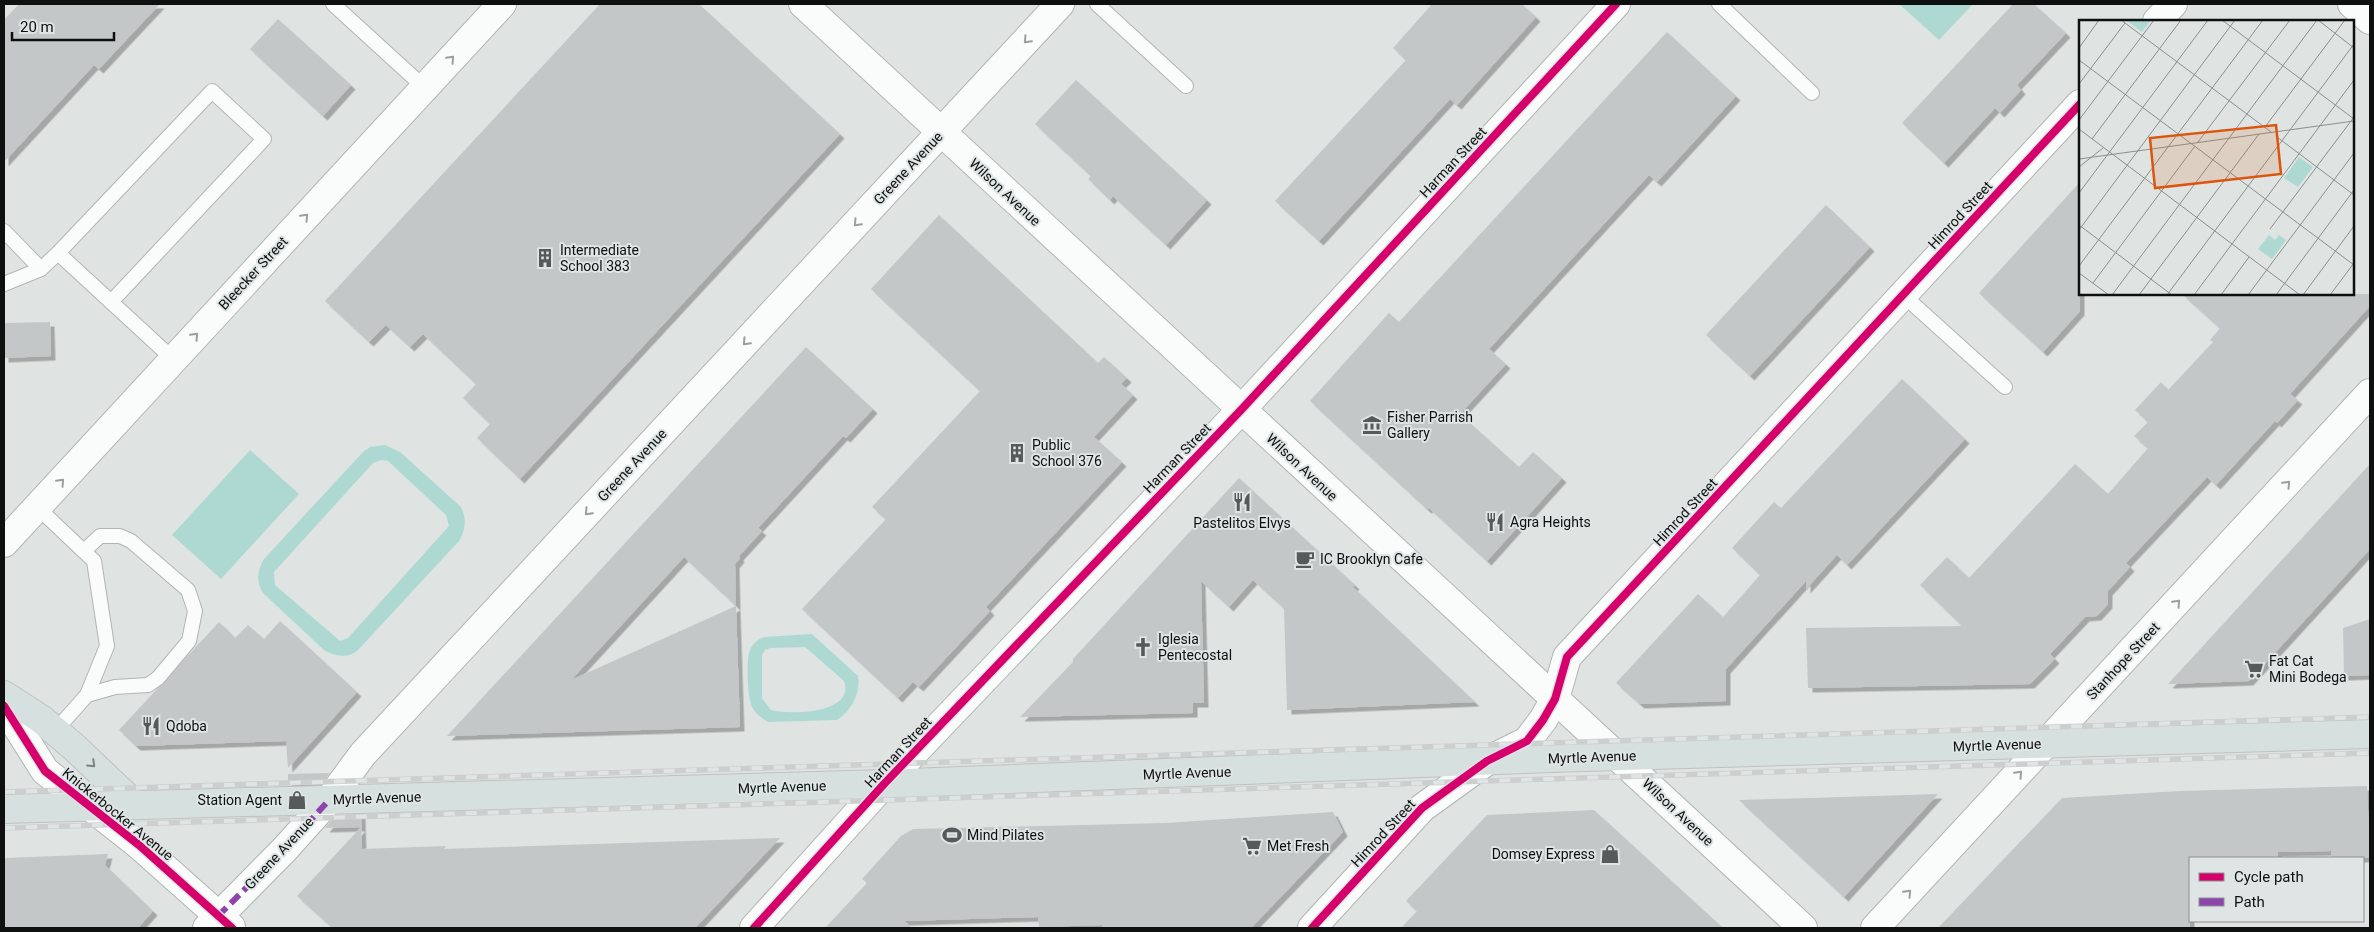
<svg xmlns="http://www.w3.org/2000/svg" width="2374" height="932" font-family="Roboto,sans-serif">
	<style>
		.green { fill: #aed9d3; fill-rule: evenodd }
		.building { fill: #c4c7c7; filter: url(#shadow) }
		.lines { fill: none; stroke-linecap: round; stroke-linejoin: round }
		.lane-casing { stroke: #b1b5b4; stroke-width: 16 }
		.street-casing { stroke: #b1b5b4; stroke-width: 30 }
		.primary-casing { stroke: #bfc1c0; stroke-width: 30 }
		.lane { stroke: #fafbfb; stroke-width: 14 }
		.street { stroke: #fafbfb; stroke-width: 28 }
		.primary { stroke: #d6e0df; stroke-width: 28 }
		.rail-casing { stroke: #cdcece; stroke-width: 5.5 }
		.rail { stroke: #dee5e4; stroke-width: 4; stroke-dasharray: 11; stroke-linecap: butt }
		.quiet { stroke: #8e44ad; stroke-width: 6; stroke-dasharray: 12 6; stroke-linecap: butt }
		.cycleway-casing { stroke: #dee5e4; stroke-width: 11 }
		.cycleway { stroke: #d6006c; stroke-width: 8 }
		.oneway { stroke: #9c9d9d }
		.oneway2 { stroke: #7c8282 }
		.labels { text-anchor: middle; stroke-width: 4; stroke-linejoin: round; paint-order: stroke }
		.street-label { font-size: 14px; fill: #0e1010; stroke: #dee5e4 }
		.poi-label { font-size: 14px; fill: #0e1010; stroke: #dee5e4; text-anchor: start }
		.inset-road { fill: none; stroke: #8b8f8f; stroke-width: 1 }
		.view { fill: #dd550c; fill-opacity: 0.15; stroke: #dd550c; stroke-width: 2.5 }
		.inset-edge { fill: none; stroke: #0e1010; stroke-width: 2.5 }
	</style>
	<defs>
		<filter id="shadow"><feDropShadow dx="4.5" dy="4.5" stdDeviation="0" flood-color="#0004"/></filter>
	</defs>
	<rect width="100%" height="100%" fill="#dfe4e3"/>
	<g class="green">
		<polygon points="1899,4 1973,4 1939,40"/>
		<path d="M 385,445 L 400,452 L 460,506 C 467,517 466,530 459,541 L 358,650 C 348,659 336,656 325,651 L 263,593 C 256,582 257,570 264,559 L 363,452 L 370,447 ZM 382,460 L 388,461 L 446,515 L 449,526 L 348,638 L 340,641 L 275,585 L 274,572 L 373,463 Z"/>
		<polygon points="250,450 299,494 221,579 172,535"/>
		<path d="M 812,634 L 858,676 C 861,693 851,711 837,720 L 768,722 C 763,719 757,715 753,709 C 747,700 746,660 750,650 C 753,643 758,639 765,637 ZM 805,647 L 844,681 C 856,714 789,715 771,710 L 762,698 L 762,655 L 765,650 L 770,648 Z"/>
	</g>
	<g class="building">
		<polygon points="19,4 160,4 99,69 94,65 4,162 4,20"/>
		<polygon points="600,4 699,4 840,134 520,479 477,438 490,424 463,398 476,384 423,334 410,347 386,325 369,342 325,301"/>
		<polygon points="1432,4 1522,4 1536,17 1457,105 1450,99 1319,241 1275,201 1406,60 1393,48"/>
		<polygon points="2013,4 2034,4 2066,33 2017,85 2021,90 2000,113 1995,108 1944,163 1902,123"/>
		<polygon points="278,19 351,85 323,116 250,49"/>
		<polygon points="1667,32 1736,96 1657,182 1649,175 1489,349 1506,364 1460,414 1519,467 1533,452 1562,478 1487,561 1429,508 1427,509 1310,401 1389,313 1399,322"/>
		<polygon points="1076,80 1207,200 1166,245 1113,196 1110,200 1088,179 1091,176 1035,124"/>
		<polygon points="2080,182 2080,311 2043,352 1979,293"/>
		<polygon points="1826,205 1870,247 1750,376 1706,335"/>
		<polygon points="939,215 1098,363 1104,357 1127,378 1121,384 1133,395 1094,437 1122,462 986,607 990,611 919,687 913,682 898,698 802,609 886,519 872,507 980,391 871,289"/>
		<polygon points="2182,294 2370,294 2370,306 2290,394 2298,400 2277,423 2275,421 2216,485 2207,477 2126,563 2130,567 2108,591 2108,604 2097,616 2085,617 2050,654 2055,659 2030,684 1808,688 1806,628 1962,626 1920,585 1947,557 1969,578 2075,464 2108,494 2148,448 2134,436 2148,422 2135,410 2161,382 2168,390 2213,342 2210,340 2220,328"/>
		<polygon points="50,322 51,356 4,358 4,323"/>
		<polygon points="806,347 873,409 846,438 843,436 758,528 762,531 739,556 740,558 735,564 736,606 684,557 571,680 736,606 740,727 447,736"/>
		<polygon points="1902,379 1965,439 1847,565 1837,555 1806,589 1806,581 1726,669 1726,701 1640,704 1616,683 1698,594 1723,617 1760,575 1732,548 1774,502 1781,508"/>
		<polygon points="2370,464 2370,549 2249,681 2168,684"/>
		<polygon points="1239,478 1355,585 1353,587 1475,702 1287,710 1284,608 1253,580 1229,607 1201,581 1204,703 1193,703 1193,713 1020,717 1073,662 1073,659"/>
		<polygon points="2370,619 2370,675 2344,676 2343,628"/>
		<polygon points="280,621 357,692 288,768 286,741 136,746 119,730 219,622 235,638 248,625 264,639"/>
		<polygon points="330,773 321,784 288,785 288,774"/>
		<polygon points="2367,786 2370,858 2331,858 2331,851 2278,852 2278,858 2190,858 2190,928 1938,928 2062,798 2180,791"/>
		<polygon points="1938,794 1844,897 1739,800 1810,798"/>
		<polygon points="1594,810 1723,928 1401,928 1417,911 1406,901 1487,815"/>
		<polygon points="1333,812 1343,832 1251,928 1102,928 1102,925 1039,927 1038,917 904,921 912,928 825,928 867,883 862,879 901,836 913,829 1165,823"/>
		<polygon points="361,814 362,849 446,846 444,849 780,838 695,928 333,928 297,896 361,827 325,828 336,815"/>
		<polygon points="108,854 105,865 153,911 138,928 4,928 4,858"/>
	</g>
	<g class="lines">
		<g class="lane-casing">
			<g id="lane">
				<polyline points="333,4 425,88"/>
				<polyline points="1097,4 1186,86"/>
				<polyline points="1719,4 1812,93"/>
				<polyline points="4,231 41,269"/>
				<polyline points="58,253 212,91 264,139 111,302"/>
				<polyline points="4,284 41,269 58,253 173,359"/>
				<polyline points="1903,295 2005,387"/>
				<polyline points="37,507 94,561 107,646 87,695 55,731"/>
				<polyline points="84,551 100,536 120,536 131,541 188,590 195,611 189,641 158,678 148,685 115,687 87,695"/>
			</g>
		</g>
		<g class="street-casing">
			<g id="street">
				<polyline points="803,4 1803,928"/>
				<polyline points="2352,4 2370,20"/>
				<polyline points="2157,21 2173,4"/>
				<polyline points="4,543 502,4"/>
				<polyline points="4,706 45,771 139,845 231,927"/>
				<polyline points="207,928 284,850 329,800 363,754 1060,4"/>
				<polyline points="754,928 884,784 1241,410 1616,4"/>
				<polyline points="1312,928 1422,808 1487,761 1527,741 1543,720 1555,699 1567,657 2080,104"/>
				<polyline points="1875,928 2370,393"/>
			</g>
		</g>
		<g class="primary-casing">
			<g id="primary">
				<polyline points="4,695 41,719 75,748 134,804"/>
				<polyline points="4,809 884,784 1551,758 2370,734"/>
			</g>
		</g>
		<use href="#lane" class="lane"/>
		<use href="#street" class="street"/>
		<use href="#primary" class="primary"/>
		<g class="rail-casing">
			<g id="rail">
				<polyline points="4,792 2370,717"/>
				<polyline points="4,828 2370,753"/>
			</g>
		</g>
		<use href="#rail" class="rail"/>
		<polyline class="quiet" points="218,916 284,850 329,800"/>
		<g class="cycleway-casing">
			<g id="cycleway">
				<polyline points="4,706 45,771 139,845 232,928"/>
				<polyline points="754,928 884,784 1241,410 1616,4"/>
				<polyline points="1312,928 1422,808 1487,761 1527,741 1543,720 1555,699 1567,657 2080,104"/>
			</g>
		</g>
		<use href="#cycleway" class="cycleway"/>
	</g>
	<defs><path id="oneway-chevron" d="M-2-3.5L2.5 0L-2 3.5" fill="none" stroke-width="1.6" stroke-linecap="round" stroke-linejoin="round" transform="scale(1.25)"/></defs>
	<g class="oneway">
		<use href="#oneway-chevron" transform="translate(1027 40) rotate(133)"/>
		<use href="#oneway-chevron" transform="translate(451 59) rotate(-47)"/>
		<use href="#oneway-chevron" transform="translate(305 217) rotate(-47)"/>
		<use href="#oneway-chevron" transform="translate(857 223) rotate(133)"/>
		<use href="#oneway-chevron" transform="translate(195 336) rotate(-47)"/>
		<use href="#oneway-chevron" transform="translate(746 342) rotate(133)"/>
		<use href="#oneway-chevron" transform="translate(61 482) rotate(-47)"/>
		<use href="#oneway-chevron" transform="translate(2287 484) rotate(-47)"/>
		<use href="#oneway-chevron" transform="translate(588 512) rotate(133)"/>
		<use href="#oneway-chevron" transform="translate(2177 603) rotate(-47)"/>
		<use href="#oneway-chevron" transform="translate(2019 774) rotate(-47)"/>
		<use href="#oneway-chevron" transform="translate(1908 893) rotate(-47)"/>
	</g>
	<use class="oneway2" href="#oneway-chevron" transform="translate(92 764) rotate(44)"/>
	<defs>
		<g id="building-bare" transform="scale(1.5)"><path d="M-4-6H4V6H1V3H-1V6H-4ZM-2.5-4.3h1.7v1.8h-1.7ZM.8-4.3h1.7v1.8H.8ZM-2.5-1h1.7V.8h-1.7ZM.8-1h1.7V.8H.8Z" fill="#575a5a" stroke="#dee5e4" stroke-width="2.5" paint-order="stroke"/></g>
		<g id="museum-bare" transform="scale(1.5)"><path d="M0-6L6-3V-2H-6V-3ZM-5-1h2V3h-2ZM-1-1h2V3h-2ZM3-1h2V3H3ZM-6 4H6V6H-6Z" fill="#575a5a" stroke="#dee5e4" stroke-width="2.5" paint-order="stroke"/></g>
		<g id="restaurant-bare" transform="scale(1.5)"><path d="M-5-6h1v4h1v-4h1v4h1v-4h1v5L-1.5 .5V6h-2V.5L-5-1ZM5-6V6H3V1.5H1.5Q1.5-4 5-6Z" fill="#575a5a" stroke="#dee5e4" stroke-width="2.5" paint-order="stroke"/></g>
		<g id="cafe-bare" transform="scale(1.5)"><path d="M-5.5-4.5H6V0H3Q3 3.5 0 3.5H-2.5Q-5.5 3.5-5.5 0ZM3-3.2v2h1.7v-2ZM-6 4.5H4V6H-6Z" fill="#575a5a" stroke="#dee5e4" stroke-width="2.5" paint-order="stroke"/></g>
		<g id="church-bare" transform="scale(1.5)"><path d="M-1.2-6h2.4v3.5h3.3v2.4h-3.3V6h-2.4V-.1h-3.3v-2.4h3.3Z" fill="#575a5a" stroke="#dee5e4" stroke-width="2.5" paint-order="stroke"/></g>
		<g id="supermarket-bare" transform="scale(1.5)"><path d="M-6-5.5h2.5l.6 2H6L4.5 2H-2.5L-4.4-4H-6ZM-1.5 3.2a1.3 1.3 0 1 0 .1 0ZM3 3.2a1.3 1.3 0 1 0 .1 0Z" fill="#575a5a" stroke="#dee5e4" stroke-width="2.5" paint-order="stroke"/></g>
		<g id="shop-bare" transform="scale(1.5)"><path d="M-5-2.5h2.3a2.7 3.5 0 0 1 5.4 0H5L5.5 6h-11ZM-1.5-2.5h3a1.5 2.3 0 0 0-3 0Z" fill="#575a5a" stroke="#dee5e4" stroke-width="2.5" paint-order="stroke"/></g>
		<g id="stadium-bare" transform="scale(1.5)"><path d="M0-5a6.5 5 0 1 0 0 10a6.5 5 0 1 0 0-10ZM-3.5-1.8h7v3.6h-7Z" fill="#575a5a" stroke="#dee5e4" stroke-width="2.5" paint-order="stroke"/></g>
	</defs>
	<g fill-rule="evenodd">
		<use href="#building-bare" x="545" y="258"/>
		<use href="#museum-bare" x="1372" y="425"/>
		<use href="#building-bare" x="1017" y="453"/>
		<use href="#restaurant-bare" x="1242" y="502"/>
		<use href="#restaurant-bare" x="1495" y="522"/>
		<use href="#cafe-bare" x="1305" y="559"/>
		<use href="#church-bare" x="1143" y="647"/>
		<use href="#supermarket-bare" x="2254" y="669"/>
		<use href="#restaurant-bare" x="151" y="726"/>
		<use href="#shop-bare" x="297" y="800"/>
		<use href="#stadium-bare" x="952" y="835"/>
		<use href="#supermarket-bare" x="1252" y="846"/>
		<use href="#shop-bare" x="1610" y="854"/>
	</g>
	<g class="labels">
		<g class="street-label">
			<text transform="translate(1453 162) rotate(-47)" y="5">Harman Street</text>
			<text transform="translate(908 168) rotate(-47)" y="5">Greene Avenue</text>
			<text transform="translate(1005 192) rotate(43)" y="5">Wilson Avenue</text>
			<text transform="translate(1960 215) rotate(-47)" y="5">Himrod Street</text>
			<text transform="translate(253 273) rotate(-47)" y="5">Bleecker Street</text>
			<text transform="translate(1177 458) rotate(-46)" y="5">Harman Street</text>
			<text transform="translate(632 465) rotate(-47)" y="5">Greene Avenue</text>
			<text transform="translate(1302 467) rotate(43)" y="5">Wilson Avenue</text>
			<text transform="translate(1685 512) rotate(-47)" y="5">Himrod Street</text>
			<text transform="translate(2123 661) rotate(-47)" y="5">Stanhope Street</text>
			<text transform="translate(1997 745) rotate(-2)" y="5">Myrtle Avenue</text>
			<text transform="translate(898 752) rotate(-47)" y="5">Harman Street</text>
			<text transform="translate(1592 757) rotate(-2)" y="5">Myrtle Avenue</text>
			<text transform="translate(1187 773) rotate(-2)" y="5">Myrtle Avenue</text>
			<text transform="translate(782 787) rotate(-2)" y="5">Myrtle Avenue</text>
			<text transform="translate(377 798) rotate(-2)" y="5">Myrtle Avenue</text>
			<text transform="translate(1678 812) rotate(43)" y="5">Wilson Avenue</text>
			<text transform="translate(118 814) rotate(39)" y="5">Knickerbocker Avenue</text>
			<text transform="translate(1383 833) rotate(-47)" y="5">Himrod Street</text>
			<text transform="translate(279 853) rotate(-47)" y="5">Greene Avenue</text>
		</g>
		<g class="poi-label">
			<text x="560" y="255">Intermediate<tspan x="560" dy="16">School 383</tspan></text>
			<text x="1387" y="422">Fisher Parrish<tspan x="1387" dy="16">Gallery</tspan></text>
			<text x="1032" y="450">Public<tspan x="1032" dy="16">School 376</tspan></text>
			<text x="1510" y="527">Agra Heights</text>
			<text x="1242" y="528" text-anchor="middle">Pastelitos Elvys</text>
			<text x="1320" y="564">IC Brooklyn Cafe</text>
			<text x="1158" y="644">Iglesia<tspan x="1158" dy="16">Pentecostal</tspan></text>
			<text x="2269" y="666">Fat Cat<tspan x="2269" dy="16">Mini Bodega</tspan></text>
			<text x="166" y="731">Qdoba</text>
			<text x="282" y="805" text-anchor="end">Station Agent</text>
			<text x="967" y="840">Mind Pilates</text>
			<text x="1267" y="851">Met Fresh</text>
			<text x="1595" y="859" text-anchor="end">Domsey Express</text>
		</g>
	</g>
	<g transform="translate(2079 20)">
		<rect width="275" height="275" fill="#dfe4e3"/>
		<path d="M 47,0 L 72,0 L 63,12 ZM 220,137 L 234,147 L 219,167 L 205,158 ZM 190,215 L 196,220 L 200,215 L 207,220 L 193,239 L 179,229 Z" fill="#aed9d3"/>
		<path class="inset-road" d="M 42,0 L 192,112M 143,0 L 275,99M 239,0 L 275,28M 0,28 L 20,0M 0,40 L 275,245M 0,64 L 46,3M 0,100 L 75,0M 186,107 L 266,0M 0,109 L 221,275M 198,117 L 275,175M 13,119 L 102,0M 119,122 L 211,0M 0,139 L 275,101M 0,147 L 24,128M 0,173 L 129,0M 0,205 L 93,275M 191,209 L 275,97M 0,210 L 156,0M 0,246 L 184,0M 0,253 L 30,275M 14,263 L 116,126M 33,275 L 238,0M 60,275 L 180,114M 88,275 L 275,24M 115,275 L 275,60M 142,275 L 170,237M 169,275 L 275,133M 197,275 L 275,170M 224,275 L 275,206M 251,275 L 275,243"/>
		<path class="view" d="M 197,105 L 202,154 L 76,168 L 71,118 Z"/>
		<rect width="275" height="275" class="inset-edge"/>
	</g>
	<rect width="2374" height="932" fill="none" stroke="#0e1010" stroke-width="10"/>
	<rect x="2189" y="857" width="175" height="65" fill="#dee5e4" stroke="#8b908f"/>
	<rect x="2199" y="873" width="25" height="8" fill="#d6006c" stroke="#8b908f"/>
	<text x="2234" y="882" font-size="15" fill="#0e1010">Cycle path</text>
	<rect x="2199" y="898" width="25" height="8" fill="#8e44ad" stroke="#8b908f"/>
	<text x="2234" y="907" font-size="15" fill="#0e1010">Path</text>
	<path d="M12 32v8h102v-8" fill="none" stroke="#0e1010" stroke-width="2.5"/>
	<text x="20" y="32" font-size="15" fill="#0e1010" stroke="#dee5e4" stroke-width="4" paint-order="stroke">20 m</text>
</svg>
